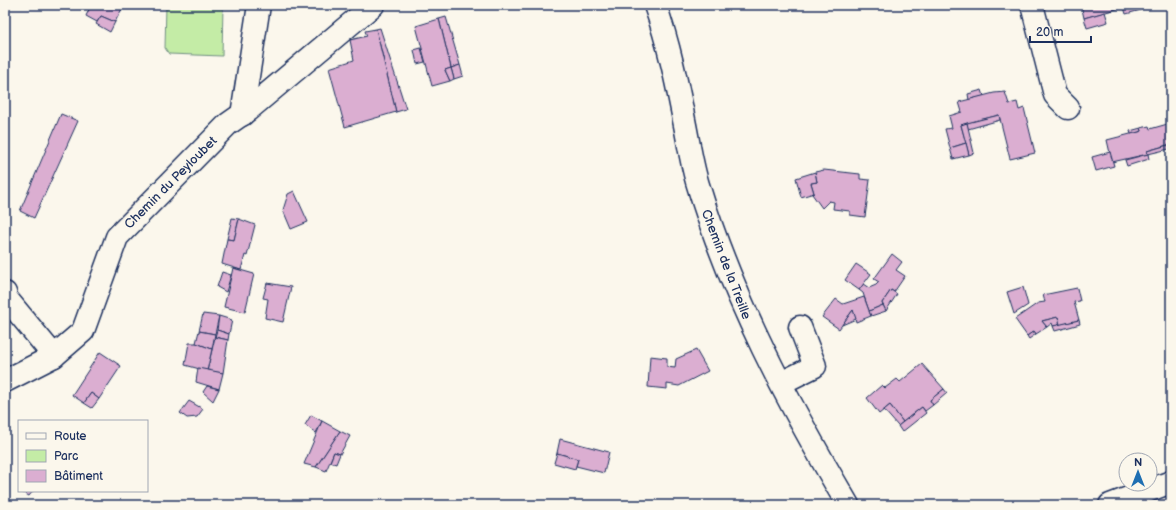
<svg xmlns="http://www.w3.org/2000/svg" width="1176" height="510" font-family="'Balsamiq Sans',sans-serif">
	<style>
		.green { fill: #c4eca6; stroke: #708e82 }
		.building { fill: #dbaed1; stroke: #1b2f5e }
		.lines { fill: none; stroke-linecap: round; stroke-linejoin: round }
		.minor-casing { stroke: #1b2f5e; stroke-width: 25 }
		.minor { stroke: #fbf7ec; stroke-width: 22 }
		.labels { text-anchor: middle; stroke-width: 3.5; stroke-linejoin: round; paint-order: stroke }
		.street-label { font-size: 13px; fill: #1b2f5e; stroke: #fbf7ec }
	</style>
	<rect width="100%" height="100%" fill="#fbf7ec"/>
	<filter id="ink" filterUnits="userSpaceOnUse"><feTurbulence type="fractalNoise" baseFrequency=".025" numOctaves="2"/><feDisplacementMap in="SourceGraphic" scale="8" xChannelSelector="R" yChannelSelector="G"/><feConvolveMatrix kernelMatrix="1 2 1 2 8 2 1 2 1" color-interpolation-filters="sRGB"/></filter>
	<g filter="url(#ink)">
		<polygon class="green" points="166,5 223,5 222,56 169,54 165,48"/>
		<g class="building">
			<polygon points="91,5 124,5 115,22 101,16 97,22 86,16"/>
			<polygon points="1081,5 1139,5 1141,10 1126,14 1124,7 1084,18"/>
			<polygon points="1105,12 1108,22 1087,28 1084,18"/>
			<polygon points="101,16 115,22 110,32 96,24"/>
			<polygon points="446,17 460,65 451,68 439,19"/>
			<polygon points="439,19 451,68 445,70 450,81 432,86 416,26"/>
			<polygon points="380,28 406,109 396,112 376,29"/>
			<polygon points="376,29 396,112 345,127 329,68 354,60 350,40 367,36 365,31"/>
			<polygon points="421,48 425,62 417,64 414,50"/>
			<polygon points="460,65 463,76 454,79 451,68"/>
			<polygon points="451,68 454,79 450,81 445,70"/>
			<polygon points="982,90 984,96 969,100 968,94"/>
			<polygon points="1005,92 1009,104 1017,102 1019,110 1024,108 1035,153 1010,159 999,115 961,125 966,143 950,148 945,129 952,128 949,116 962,112 959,102 994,93"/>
			<polygon points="61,114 78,121 34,218 20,211"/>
			<polygon points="999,115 1000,120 968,129 967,123"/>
			<polygon points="967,123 974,153 969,155 961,125"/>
			<polygon points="1171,123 1171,144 1147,151 1148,154 1112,162 1107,140 1142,131 1141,128 1149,126 1150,129"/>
			<polygon points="1141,128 1142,131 1131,134 1130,131"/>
			<polygon points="966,143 969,155 953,159 950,148"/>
			<polygon points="1168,145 1169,149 1148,154 1147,151"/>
			<polygon points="1110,152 1114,166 1096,171 1092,157"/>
			<polygon points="1148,154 1149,159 1127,166 1125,160"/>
			<polygon points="824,170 860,174 860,179 870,180 865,217 850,215 850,211 833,209 834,202 829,201 822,208 812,194 814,193 811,183 817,182 815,172"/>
			<polygon points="815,172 817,182 811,183 814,193 801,197 796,178"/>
			<polygon points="294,191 308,222 291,229 283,210 288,194"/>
			<polygon points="232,218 239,219 234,240 227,239"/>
			<polygon points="239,219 255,225 247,256 245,255 241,270 222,264 227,239 234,240"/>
			<polygon points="892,254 902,262 896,270 905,276 894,292 891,290 882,303 883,305 869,311 863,293 859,290 863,284 869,288 876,285 879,282 874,279"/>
			<polygon points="856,264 871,274 859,290 845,280"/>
			<polygon points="233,268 254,274 245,312 224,307"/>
			<polygon points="222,272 231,275 226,292 217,287"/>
			<polygon points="267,283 291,287 283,322 265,318 268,299 263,298"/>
			<polygon points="1023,287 1028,305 1014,314 1007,292"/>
			<polygon points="1077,288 1080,301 1074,302 1079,320 1060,325 1058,317 1042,321 1047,327 1036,334 1034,331 1027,336 1015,319 1038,303 1045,302 1043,295"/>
			<polygon points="891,290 897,294 886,311 882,303"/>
			<polygon points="864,297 871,316 856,322 853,310 839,329 822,317 836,299 843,304"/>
			<polygon points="883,305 886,311 871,316 869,311"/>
			<polygon points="853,310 856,319 842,325"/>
			<polygon points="203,314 219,316 215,334 199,331"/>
			<polygon points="219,316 232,320 229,334 217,330"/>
			<polygon points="1058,317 1060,325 1053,326 1052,323 1047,327 1042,321"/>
			<polygon points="1079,320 1080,324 1055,331 1053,326"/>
			<polygon points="217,330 229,334 228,340 215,337"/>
			<polygon points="199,331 215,334 212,349 196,343"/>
			<polygon points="1034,331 1036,334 1029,339 1027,336"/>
			<polygon points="215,337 228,340 223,373 207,371"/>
			<polygon points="189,343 196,343 212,349 207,371 185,365"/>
			<polygon points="696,350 708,371 679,386 667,384 667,389 648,387 650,356 667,358 667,367 675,368 676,359"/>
			<polygon points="100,352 121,366 99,399 91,393 84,403 72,395"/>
			<polygon points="922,364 944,389 930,400 933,405 925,411 922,407 903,422 890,405 879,414 867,398 882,385 885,388 897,379 900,382"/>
			<polygon points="198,368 223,373 219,389 196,382"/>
			<polygon points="207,386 219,389 213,401 203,392"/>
			<polygon points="944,389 947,393 933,405 930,400"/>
			<polygon points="91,393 99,399 92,408 84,403"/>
			<polygon points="189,401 203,409 197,417 187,418 180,413"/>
			<polygon points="890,405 903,422 898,426 884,410"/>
			<polygon points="922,407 926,413 902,432 898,426"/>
			<polygon points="311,415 322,421 316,433 305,425"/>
			<polygon points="322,421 340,431 316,467 304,464"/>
			<polygon points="340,431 350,436 340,454 334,452 326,471 316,467"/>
			<polygon points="560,439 609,452 604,473 576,466 578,459 557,453"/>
			<polygon points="334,452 340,454 336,464 330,462"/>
			<polygon points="557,453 578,459 575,469 554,463"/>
			<polygon points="20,491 33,491 29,496"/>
		</g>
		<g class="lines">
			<g class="minor-casing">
				<g id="minor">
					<path d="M 655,5 C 669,44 677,84 685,125 C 689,145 692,166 698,185 C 732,298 788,403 848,505"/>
					<polyline points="1032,5 1055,95 1068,108"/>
					<polyline points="242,115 259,5"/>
					<polyline points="5,293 7,299 54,356"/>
					<polyline points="5,381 54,356 83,331 117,237 228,124 248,110 373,5"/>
					<polyline points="781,383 815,366 800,327"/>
					<polyline points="1110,505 1171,482"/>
				</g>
			</g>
			<use href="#minor" class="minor"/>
		</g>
	</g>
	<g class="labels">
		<g class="street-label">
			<text transform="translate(170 182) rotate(-45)" y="5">Chemin du Peyloubet</text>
			<text transform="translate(727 264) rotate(69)" y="5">Chemin de la Treille</text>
		</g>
	</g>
	<rect width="1176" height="510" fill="none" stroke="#fbf7ec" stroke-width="20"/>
	<rect x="10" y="10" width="1156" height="490" fill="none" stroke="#1b2f5e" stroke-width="1.5" filter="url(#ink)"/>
	<rect x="18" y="420" width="130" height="72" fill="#fbf7ec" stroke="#a1a7b3"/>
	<rect x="26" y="433" width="20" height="6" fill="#fbf7ec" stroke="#a1a7b3"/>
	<text x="54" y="440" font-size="12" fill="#1b2f5e">Route</text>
	<rect x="26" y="450" width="20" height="12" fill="#c4eca6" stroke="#a1a7b3"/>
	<text x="54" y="460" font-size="12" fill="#1b2f5e">Parc</text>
	<rect x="26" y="470" width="20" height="12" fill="#dbaed1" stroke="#a1a7b3"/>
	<text x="54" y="480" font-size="12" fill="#1b2f5e">Bâtiment</text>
	<g transform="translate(1138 472)"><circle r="19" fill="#fbf7ec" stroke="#a1a7b3"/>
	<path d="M0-3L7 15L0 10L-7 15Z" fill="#1f6fb2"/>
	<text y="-6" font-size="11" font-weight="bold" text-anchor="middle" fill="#1b2f5e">N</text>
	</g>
	<path d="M1030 36v6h61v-6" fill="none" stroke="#1b2f5e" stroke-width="2"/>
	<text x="1036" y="36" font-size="12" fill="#1b2f5e" stroke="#fbf7ec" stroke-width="3" paint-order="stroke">20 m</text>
</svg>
